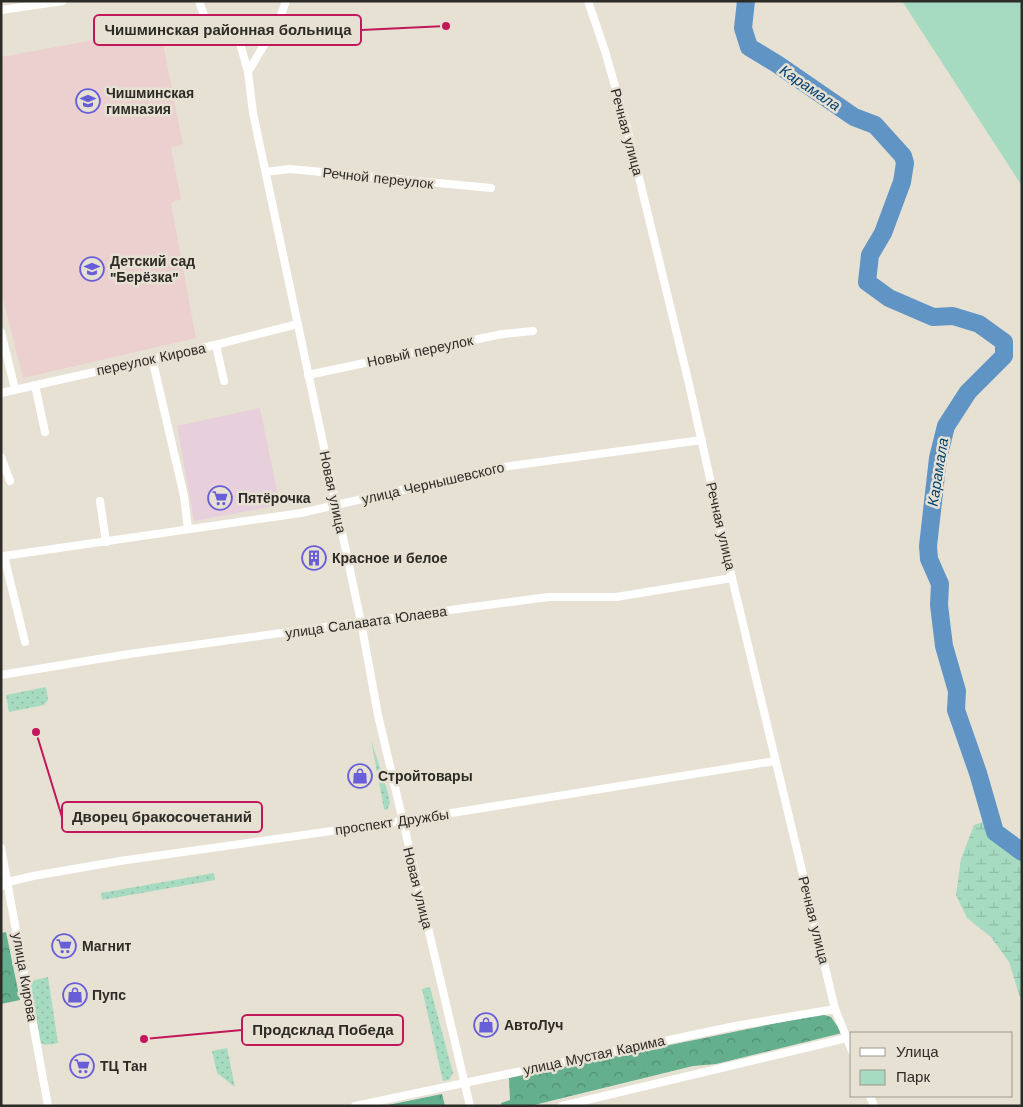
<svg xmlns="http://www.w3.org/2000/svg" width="1023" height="1107" font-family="'Work Sans',sans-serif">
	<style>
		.commercial { fill: #e7d0db }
		.education { fill: #ebd0cf }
		.grass { fill: url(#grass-dots) }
		.forest { fill: url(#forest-crowns) }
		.wetland { fill: url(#wetland-marsh) }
		.park { fill: #a6dbc1 }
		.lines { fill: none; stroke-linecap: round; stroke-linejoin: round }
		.river { stroke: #5f94c4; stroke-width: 18 }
		.minor { stroke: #fff; stroke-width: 8 }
		.labels { text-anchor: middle; stroke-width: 5; stroke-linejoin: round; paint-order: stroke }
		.poi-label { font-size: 14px; font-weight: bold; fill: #2d2b26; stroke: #e7e1d4; text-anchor: start }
		.street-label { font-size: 14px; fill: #2d2b26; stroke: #e7e1d4 }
		.water-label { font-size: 15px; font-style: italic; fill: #004370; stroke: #e7e1d4 }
		.leader { fill: none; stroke: #c2185b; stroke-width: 2 }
		.callout-dot { fill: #c2185b; stroke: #e7e1d4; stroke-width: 2 }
		.callout { fill: #e7e1d4; stroke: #c2185b; stroke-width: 2 }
		.callout-label { font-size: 15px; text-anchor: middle; font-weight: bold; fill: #2d2b26 }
	</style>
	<defs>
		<pattern id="grass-dots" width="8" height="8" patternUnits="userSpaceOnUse" patternTransform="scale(1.25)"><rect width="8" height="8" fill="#a6dbc1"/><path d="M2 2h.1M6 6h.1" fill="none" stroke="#8fbca6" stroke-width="1.8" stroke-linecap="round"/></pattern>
		<pattern id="forest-crowns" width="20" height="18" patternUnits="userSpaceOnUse" patternTransform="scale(1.25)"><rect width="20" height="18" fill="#64af8e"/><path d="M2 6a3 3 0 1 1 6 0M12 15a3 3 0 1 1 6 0" fill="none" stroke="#538f74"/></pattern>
		<pattern id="wetland-marsh" width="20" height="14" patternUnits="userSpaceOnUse" patternTransform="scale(1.25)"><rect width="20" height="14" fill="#a6dbc1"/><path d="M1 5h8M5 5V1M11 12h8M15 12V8" fill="none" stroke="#8fbca6"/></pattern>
	</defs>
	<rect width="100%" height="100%" fill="#e7e1d4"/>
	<polygon class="commercial" points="260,408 280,505 194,521 177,426"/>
	<polygon class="education" points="160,28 183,145 171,147 181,199 171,203 196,338 23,378 1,291 1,57"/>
	<g class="grass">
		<polygon points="46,687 48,700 44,705 9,712 6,695"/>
		<polygon points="371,740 388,793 390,803 387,810 384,809"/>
		<polygon points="214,873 215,880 102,900 101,893"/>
		<polygon points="48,977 58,1043 45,1045 41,1043 30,984 35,980"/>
		<polygon points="430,987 453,1073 449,1080 443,1081 422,989"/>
		<polygon points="227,1048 235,1087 217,1073 212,1051"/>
	</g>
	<g class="forest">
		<polygon points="6,932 20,1000 1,1004 1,933"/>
		<polygon points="821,1014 831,1017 842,1033 716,1064 693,1066 530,1106 502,1106 501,1103 510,1100 509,1078"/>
		<polygon points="442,1094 445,1106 383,1106"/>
	</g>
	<polygon class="wetland" points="991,819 1022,843 1022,1004 1009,962 991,937 967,918 956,895 961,859 974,825"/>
	<polygon class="park" points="902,1 1022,1 1022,186"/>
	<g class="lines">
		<polyline class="river" points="746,1 743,28 749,47 777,64 854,117 875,125 903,156 905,163 902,182 883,233 870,255 867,282 889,298 933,317 953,316 979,324 1004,342 1004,356 968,392 946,426 938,458 928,546 929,559 940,584 939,605 944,646 957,691 956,710 978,773 995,832 1022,852"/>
		<g class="minor">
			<polyline points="199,1 205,18 210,27 222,29 240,43 248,72"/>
			<polyline points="286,1 280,18 248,72 253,113 361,622 378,715 470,1106"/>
			<polyline points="588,1 605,51 627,128 689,384 732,578 835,1009 852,1051"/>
			<polyline points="1,10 63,1"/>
			<polyline points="266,172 290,169 491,188"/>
			<polyline points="1,332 15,389"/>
			<polyline points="216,345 224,381"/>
			<polyline points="152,358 184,496 188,529"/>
			<polyline points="308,375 502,334 533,331"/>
			<polyline points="35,385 45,432"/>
			<polyline points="1,393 219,344 298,324"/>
			<polyline points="1,457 10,481"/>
			<polyline points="100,501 106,542"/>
			<polyline points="25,642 4,556 301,513 503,467 702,440"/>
			<polyline points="1,675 129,654 361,622 548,597 616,597 732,578"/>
			<polyline points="1,848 48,1106"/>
			<polyline points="1,886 8,882 33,876 120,861 402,821 775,761"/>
			<polyline points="870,1096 874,1106"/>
			<polyline points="355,1106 735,1026 835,1009"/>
			<polyline points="562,1106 847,1038"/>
		</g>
	</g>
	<defs>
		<g id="school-ring" transform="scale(1.25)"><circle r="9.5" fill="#e7e1d4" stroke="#685ed8" stroke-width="1.5"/><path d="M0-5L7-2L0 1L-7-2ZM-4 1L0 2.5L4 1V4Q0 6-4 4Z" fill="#685ed8"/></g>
		<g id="supermarket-ring" transform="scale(1.25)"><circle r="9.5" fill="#e7e1d4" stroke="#685ed8" stroke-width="1.5"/><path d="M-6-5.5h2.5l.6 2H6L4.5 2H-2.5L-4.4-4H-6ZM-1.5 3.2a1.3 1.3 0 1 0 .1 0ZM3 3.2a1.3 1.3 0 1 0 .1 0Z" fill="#685ed8"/></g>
		<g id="building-ring" transform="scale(1.25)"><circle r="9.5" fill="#e7e1d4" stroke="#685ed8" stroke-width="1.5"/><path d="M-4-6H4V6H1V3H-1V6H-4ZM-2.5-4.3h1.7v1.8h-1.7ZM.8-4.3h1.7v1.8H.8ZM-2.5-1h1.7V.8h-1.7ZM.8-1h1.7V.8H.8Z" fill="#685ed8"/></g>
		<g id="shop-ring" transform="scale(1.25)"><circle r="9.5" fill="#e7e1d4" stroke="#685ed8" stroke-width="1.5"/><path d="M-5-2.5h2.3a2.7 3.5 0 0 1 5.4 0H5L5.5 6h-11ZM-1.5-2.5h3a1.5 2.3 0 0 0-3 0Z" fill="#685ed8"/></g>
	</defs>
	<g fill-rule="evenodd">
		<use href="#school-ring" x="88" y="101"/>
		<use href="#school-ring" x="92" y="269"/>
		<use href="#supermarket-ring" x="220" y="498"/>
		<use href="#building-ring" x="314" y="558"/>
		<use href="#shop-ring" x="360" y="776"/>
		<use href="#supermarket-ring" x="64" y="946"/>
		<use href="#shop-ring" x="75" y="995"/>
		<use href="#shop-ring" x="486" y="1025"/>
		<use href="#supermarket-ring" x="82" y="1066"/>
	</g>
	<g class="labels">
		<g class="poi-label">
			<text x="106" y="98">Чишминская<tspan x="106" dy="16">гимназия</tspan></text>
			<text x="110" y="266">Детский сад<tspan x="110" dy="16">"Берёзка"</tspan></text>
			<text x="238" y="503">Пятёрочка</text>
			<text x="332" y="563">Красное и белое</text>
			<text x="378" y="781">Стройтовары</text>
			<text x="82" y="951">Магнит</text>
			<text x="92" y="1000">Пупс</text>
			<text x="504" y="1030">АвтоЛуч</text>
			<text x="100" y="1071">ТЦ Тан</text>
		</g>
		<g class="street-label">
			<text transform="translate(627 132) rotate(75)" y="5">Речная улица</text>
			<text transform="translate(378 178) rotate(6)" y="5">Речной переулок</text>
			<text transform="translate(420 351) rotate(-12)" y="5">Новый переулок</text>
			<text transform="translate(151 359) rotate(-12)" y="5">переулок Кирова</text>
			<text transform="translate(433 483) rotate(-13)" y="5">улица Чернышевского</text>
			<text transform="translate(333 492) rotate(78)" y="5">Новая улица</text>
			<text transform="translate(721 526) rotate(77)" y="5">Речная улица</text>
			<text transform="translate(366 622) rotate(-8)" y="5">улица Салавата Юлаева</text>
			<text transform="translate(392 822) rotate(-8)" y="5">проспект Дружбы</text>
			<text transform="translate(418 888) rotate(76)" y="5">Новая улица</text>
			<text transform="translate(814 920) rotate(76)" y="5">Речная улица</text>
			<text transform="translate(25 977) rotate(80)" y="5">улица Кирова</text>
			<text transform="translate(594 1055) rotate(-12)" y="5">улица Мустая Карима</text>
		</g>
		<g class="water-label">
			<text transform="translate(810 88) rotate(34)" y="5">Карамала</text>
			<text transform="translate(938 472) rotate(-81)" y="5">Карамала</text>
		</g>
	</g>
	<path class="leader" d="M446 26L361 30M36 732L62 817M144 1039L242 1030"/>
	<g class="callout-dot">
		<circle cx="446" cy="26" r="5"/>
		<circle cx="36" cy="732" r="5"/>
		<circle cx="144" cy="1039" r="5"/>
	</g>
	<g class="callout">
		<rect x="94" y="15" width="267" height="30" rx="5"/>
		<rect x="62" y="802" width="200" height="30" rx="5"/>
		<rect x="242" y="1015" width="161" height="30" rx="5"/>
	</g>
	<g class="callout-label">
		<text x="228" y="35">Чишминская районная больница</text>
		<text x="162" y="822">Дворец бракосочетаний</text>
		<text x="323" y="1035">Продсклад Победа</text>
	</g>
	<rect width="1023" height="1107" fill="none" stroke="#2d2b26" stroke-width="5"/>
	<rect x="850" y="1032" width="162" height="65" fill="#e7e1d4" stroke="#9d988e"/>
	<rect x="860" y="1048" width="25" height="8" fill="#ffffff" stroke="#9d988e"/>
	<text x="896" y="1057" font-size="15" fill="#2d2b26">Улица</text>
	<rect x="860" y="1070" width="25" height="15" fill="#a6dbc1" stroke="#9d988e"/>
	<text x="896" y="1082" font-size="15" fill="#2d2b26">Парк</text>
</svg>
